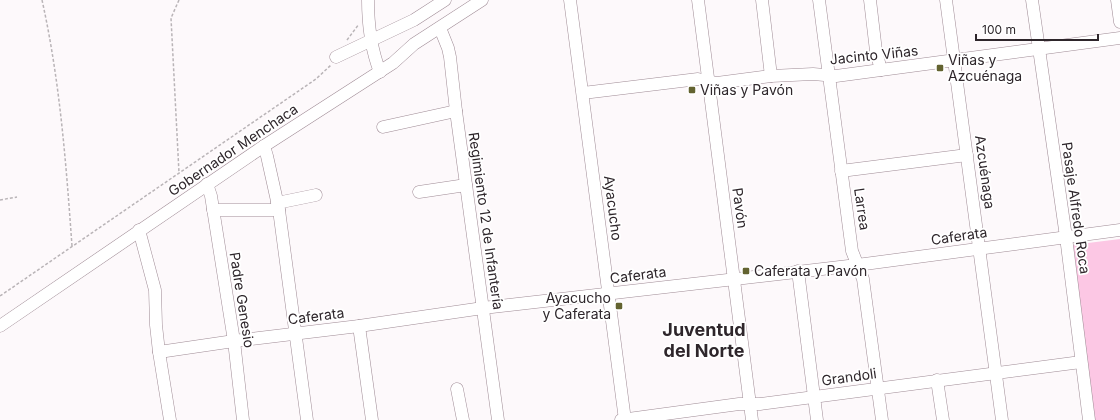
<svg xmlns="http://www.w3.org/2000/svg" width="1120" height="420" font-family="Inter,sans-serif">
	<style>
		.green { fill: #fcc7e4 }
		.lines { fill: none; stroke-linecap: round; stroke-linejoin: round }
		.minor-casing { stroke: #9f8b95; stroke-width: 13 }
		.path { stroke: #b9b4b7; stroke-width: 1.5; stroke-dasharray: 3 2; stroke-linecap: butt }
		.minor { stroke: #fff; stroke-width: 12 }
		.poi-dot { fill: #636330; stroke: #fff; stroke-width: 1.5 }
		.labels { text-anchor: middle; stroke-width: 3.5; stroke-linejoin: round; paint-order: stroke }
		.street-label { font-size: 14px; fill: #2e262b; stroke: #fff }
		.poi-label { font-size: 14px; fill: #2e262b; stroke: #fff; text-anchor: start }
		.district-label { font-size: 18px; font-weight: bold; fill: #2e262b; stroke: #fff }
	</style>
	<rect width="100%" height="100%" fill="#fdf9fb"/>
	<polygon class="green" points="1120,239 1120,420 1094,420 1072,245"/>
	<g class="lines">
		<g class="minor-casing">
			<g id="minor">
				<path d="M 368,0 C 368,25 371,49 380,72"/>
				<polyline points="570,0 625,420"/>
				<polyline points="698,0 752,420"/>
				<polyline points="762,0 771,76"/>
				<polyline points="819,0 852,251 863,279 882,420"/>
				<polyline points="870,0 876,51 881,70"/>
				<polyline points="946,0 1002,420"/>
				<polyline points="1032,0 1066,237 1089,420"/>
				<polyline points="1117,0 1120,22"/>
				<polyline points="440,28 448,48 450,57 456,111 498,420"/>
				<polyline points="336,57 414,20 445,0"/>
				<polyline points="583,93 698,79 717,83 771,76 813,74 836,76 1120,38"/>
				<polyline points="383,127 456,111"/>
				<polyline points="264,146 267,156 279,210 307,420"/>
				<polyline points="841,171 967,155"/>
				<polyline points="207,184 211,196 234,341 243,420"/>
				<polyline points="419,192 466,185"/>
				<polyline points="277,203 316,195"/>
				<polyline points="213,210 279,210"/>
				<polyline points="139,230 155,290 156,325 159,352 170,420"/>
				<polyline points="798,271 817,420"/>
				<polyline points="0,326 264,146 393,63 414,44 482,0"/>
				<polyline points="359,326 372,420"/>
				<polyline points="159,352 234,341 359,326 483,308 857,265 1120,230"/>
				<polyline points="937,380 943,420"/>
				<polyline points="457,389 463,420"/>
				<polyline points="621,420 739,404 760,404 1081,362"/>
			</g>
		</g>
		<g class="path">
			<path d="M 42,0 C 60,81 66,163 72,246"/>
			<polyline points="179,0 171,18 179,173"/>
			<polyline points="347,40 359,24"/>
			<polyline points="0,200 17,197"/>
			<polyline points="0,296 316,79 331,65"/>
		</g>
		<use href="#minor" class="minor"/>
	</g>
	<g class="poi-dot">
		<rect x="936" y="64" width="8" height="8" rx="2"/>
		<rect x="688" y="86" width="8" height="8" rx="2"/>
		<rect x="742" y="267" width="8" height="8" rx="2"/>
		<rect x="615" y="302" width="8" height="8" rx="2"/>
	</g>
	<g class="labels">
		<g class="street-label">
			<text transform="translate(874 55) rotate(-6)" y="5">Jacinto Viñas</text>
			<text transform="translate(233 150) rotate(-34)" y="5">Gobernador Menchaca</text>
			<text transform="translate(985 172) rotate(82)" y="5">Azcuénaga</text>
			<text transform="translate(613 208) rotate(83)" y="5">Ayacucho</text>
			<text transform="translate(740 208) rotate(82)" y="5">Pavón</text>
			<text transform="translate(1076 208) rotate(82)" y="5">Pasaje Alfredo Roca</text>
			<text transform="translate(862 209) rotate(82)" y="5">Larrea</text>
			<text transform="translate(486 221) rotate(82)" y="5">Regimiento 12 de Infantería</text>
			<text transform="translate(959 236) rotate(-8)" y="5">Caferata</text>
			<text transform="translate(638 275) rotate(-7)" y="5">Caferata</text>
			<text transform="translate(242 300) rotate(81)" y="5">Padre Genesio</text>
			<text transform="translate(316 316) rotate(-7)" y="5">Caferata</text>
			<text transform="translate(849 377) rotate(-8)" y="5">Grandoli</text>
		</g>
		<g class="poi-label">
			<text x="948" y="65">Viñas y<tspan x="948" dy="16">Azcuénaga</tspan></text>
			<text x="700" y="95">Viñas y Pavón</text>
			<text x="754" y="276">Caferata y Pavón</text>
			<text x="611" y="303" text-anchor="end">Ayacucho<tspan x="611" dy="16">y Caferata</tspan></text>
		</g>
		<g class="district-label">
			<text x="704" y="336">Juventud<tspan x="704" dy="21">del Norte</tspan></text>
		</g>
	</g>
	<path d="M976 34v6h122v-6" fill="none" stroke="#2e262b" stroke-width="2"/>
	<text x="982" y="34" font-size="12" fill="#2e262b" stroke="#ffffff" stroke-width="3" paint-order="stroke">100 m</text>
</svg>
